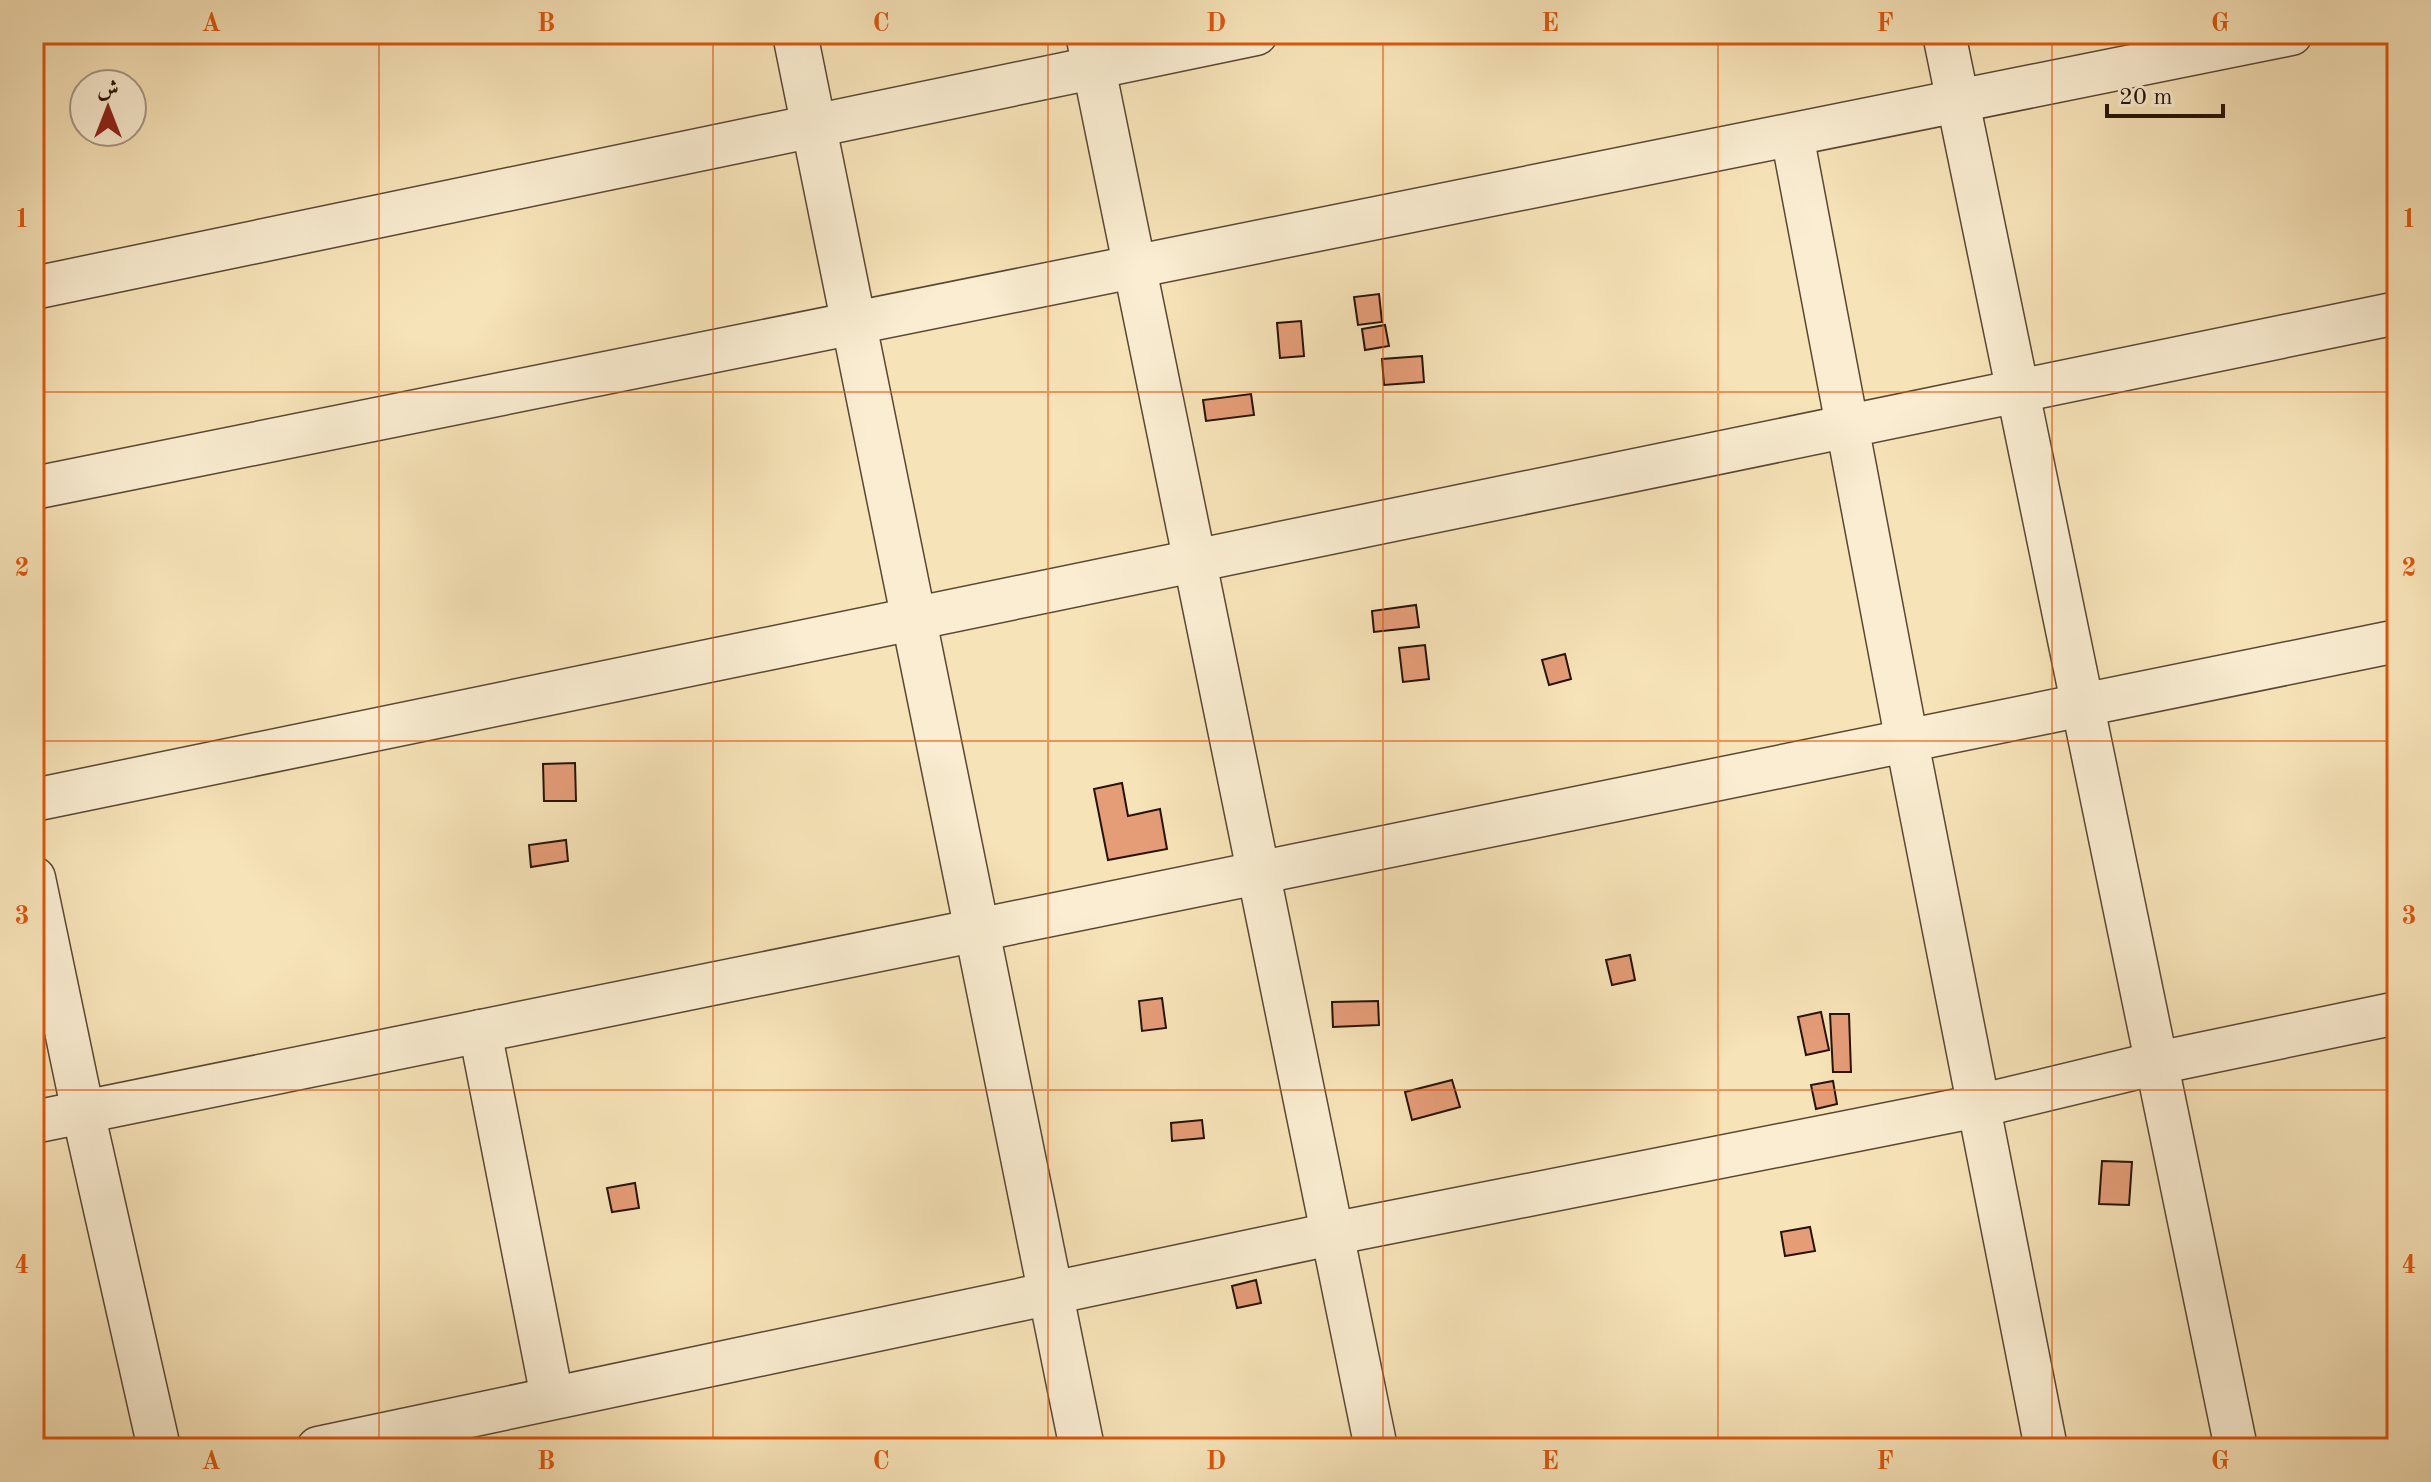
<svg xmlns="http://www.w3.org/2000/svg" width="2431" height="1482" font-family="'Old Standard TT',Amiri,serif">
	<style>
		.building { fill: #e59d78; stroke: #261307; stroke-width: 2 }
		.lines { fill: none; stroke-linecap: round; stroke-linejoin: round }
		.minor-casing { stroke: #5a4733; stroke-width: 45 }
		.tertiary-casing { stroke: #5a4733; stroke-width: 47 }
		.minor { stroke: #faedd1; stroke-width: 42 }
		.tertiary { stroke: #faedd1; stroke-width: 44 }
		.grid { fill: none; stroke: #de560c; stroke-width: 2; stroke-opacity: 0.55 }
		.neatline { fill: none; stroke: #de560c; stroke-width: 3 }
		.grid-label { font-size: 26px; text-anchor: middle; font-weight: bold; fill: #de560c }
	</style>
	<rect width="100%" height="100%" fill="#f7e3b8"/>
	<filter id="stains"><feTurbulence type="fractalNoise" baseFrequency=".0025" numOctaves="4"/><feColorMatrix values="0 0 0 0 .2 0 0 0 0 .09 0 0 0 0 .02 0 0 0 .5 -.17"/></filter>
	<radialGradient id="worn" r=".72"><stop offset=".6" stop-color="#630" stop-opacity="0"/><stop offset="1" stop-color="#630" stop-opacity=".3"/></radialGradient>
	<g class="building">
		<polygon points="1379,294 1382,322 1358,325 1354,297"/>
		<polygon points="1301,321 1304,356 1280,358 1277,323"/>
		<polygon points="1385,325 1389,346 1365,350 1362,329"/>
		<polygon points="1422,356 1424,382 1384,385 1382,359"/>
		<polygon points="1251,394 1254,415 1206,421 1203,400"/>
		<polygon points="1416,605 1419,627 1374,632 1372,611"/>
		<polygon points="1425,645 1429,679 1403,682 1399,648"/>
		<polygon points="1565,654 1571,679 1549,685 1542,660"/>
		<polygon points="575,763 576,801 544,801 543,764"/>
		<polygon points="1122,783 1128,816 1160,809 1167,849 1108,860 1094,789"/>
		<polygon points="566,840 568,861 531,867 529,845"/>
		<polygon points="1630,955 1635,980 1612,985 1606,960"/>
		<polygon points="1162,998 1166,1028 1142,1031 1139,1001"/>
		<polygon points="1378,1001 1379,1025 1333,1027 1332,1002"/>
		<polygon points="1821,1012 1829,1050 1806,1055 1798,1017"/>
		<polygon points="1830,1014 1849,1014 1851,1072 1833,1072"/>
		<polygon points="1452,1080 1460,1107 1412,1120 1405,1092"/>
		<polygon points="1833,1081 1837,1104 1816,1109 1811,1085"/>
		<polygon points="1202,1120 1204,1138 1172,1141 1171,1123"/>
		<polygon points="2102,1161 2132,1162 2129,1205 2099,1204"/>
		<polygon points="635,1183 639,1208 612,1212 607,1188"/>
		<polygon points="1810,1227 1815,1251 1785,1256 1781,1232"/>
		<polygon points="1256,1280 1261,1303 1237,1308 1232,1286"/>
	</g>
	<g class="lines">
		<g class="minor-casing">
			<g id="minor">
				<polyline points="1087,34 1376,1448"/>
				<polyline points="1944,34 2236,1448"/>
				<polyline points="1792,135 1907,742 2046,1448"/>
				<polyline points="34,288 1256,34"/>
				<polyline points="34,488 2291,34"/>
				<polyline points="34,800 2397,313"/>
				<polyline points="34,878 83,1112 159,1448"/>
				<polyline points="480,1031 552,1397"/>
				<polyline points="34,1122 2397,641"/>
				<polyline points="318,1448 1331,1234 1978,1106 2157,1063 2397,1013"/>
			</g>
		</g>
		<g class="tertiary-casing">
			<polyline id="tertiary" points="795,34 1082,1448"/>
		</g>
		<use href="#minor" class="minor"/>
		<use href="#tertiary" class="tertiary"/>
	</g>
	<path class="grid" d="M 379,34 L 379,1448M 713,34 L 713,1448M 1048,34 L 1048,1448M 1383,34 L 1383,1448M 1718,34 L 1718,1448M 2052,34 L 2052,1448M 34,392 L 2397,392M 34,741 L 2397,741M 34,1090 L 2397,1090"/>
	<rect width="2431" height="1482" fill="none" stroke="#f7e3b8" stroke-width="88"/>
	<g transform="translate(108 108)"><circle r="38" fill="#faedd1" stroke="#a59680" stroke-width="2"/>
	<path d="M0-6L14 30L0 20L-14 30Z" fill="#8f2418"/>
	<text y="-12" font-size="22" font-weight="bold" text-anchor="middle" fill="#261307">ش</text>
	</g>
	<path d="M2107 104v12h116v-12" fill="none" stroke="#261307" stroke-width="4"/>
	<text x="2119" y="104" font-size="24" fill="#261307" stroke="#faedd1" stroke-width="6" paint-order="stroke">20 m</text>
	<rect x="44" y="44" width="2343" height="1394" class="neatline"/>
	<g class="grid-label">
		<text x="211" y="31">A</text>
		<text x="546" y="31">B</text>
		<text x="881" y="31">C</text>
		<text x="1216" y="31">D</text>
		<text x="1550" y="31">E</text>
		<text x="1885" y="31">F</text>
		<text x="2220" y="31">G</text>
		<text x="22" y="227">1</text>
		<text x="2409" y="227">1</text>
		<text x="22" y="576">2</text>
		<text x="2409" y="576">2</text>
		<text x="22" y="924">3</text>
		<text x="2409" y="924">3</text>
		<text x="22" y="1273">4</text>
		<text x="2409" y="1273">4</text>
		<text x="211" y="1469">A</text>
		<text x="546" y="1469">B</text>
		<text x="881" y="1469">C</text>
		<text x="1216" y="1469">D</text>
		<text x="1550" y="1469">E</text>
		<text x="1885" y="1469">F</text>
		<text x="2220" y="1469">G</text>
	</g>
	<rect width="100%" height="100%" filter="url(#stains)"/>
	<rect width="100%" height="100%" fill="url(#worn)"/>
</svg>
